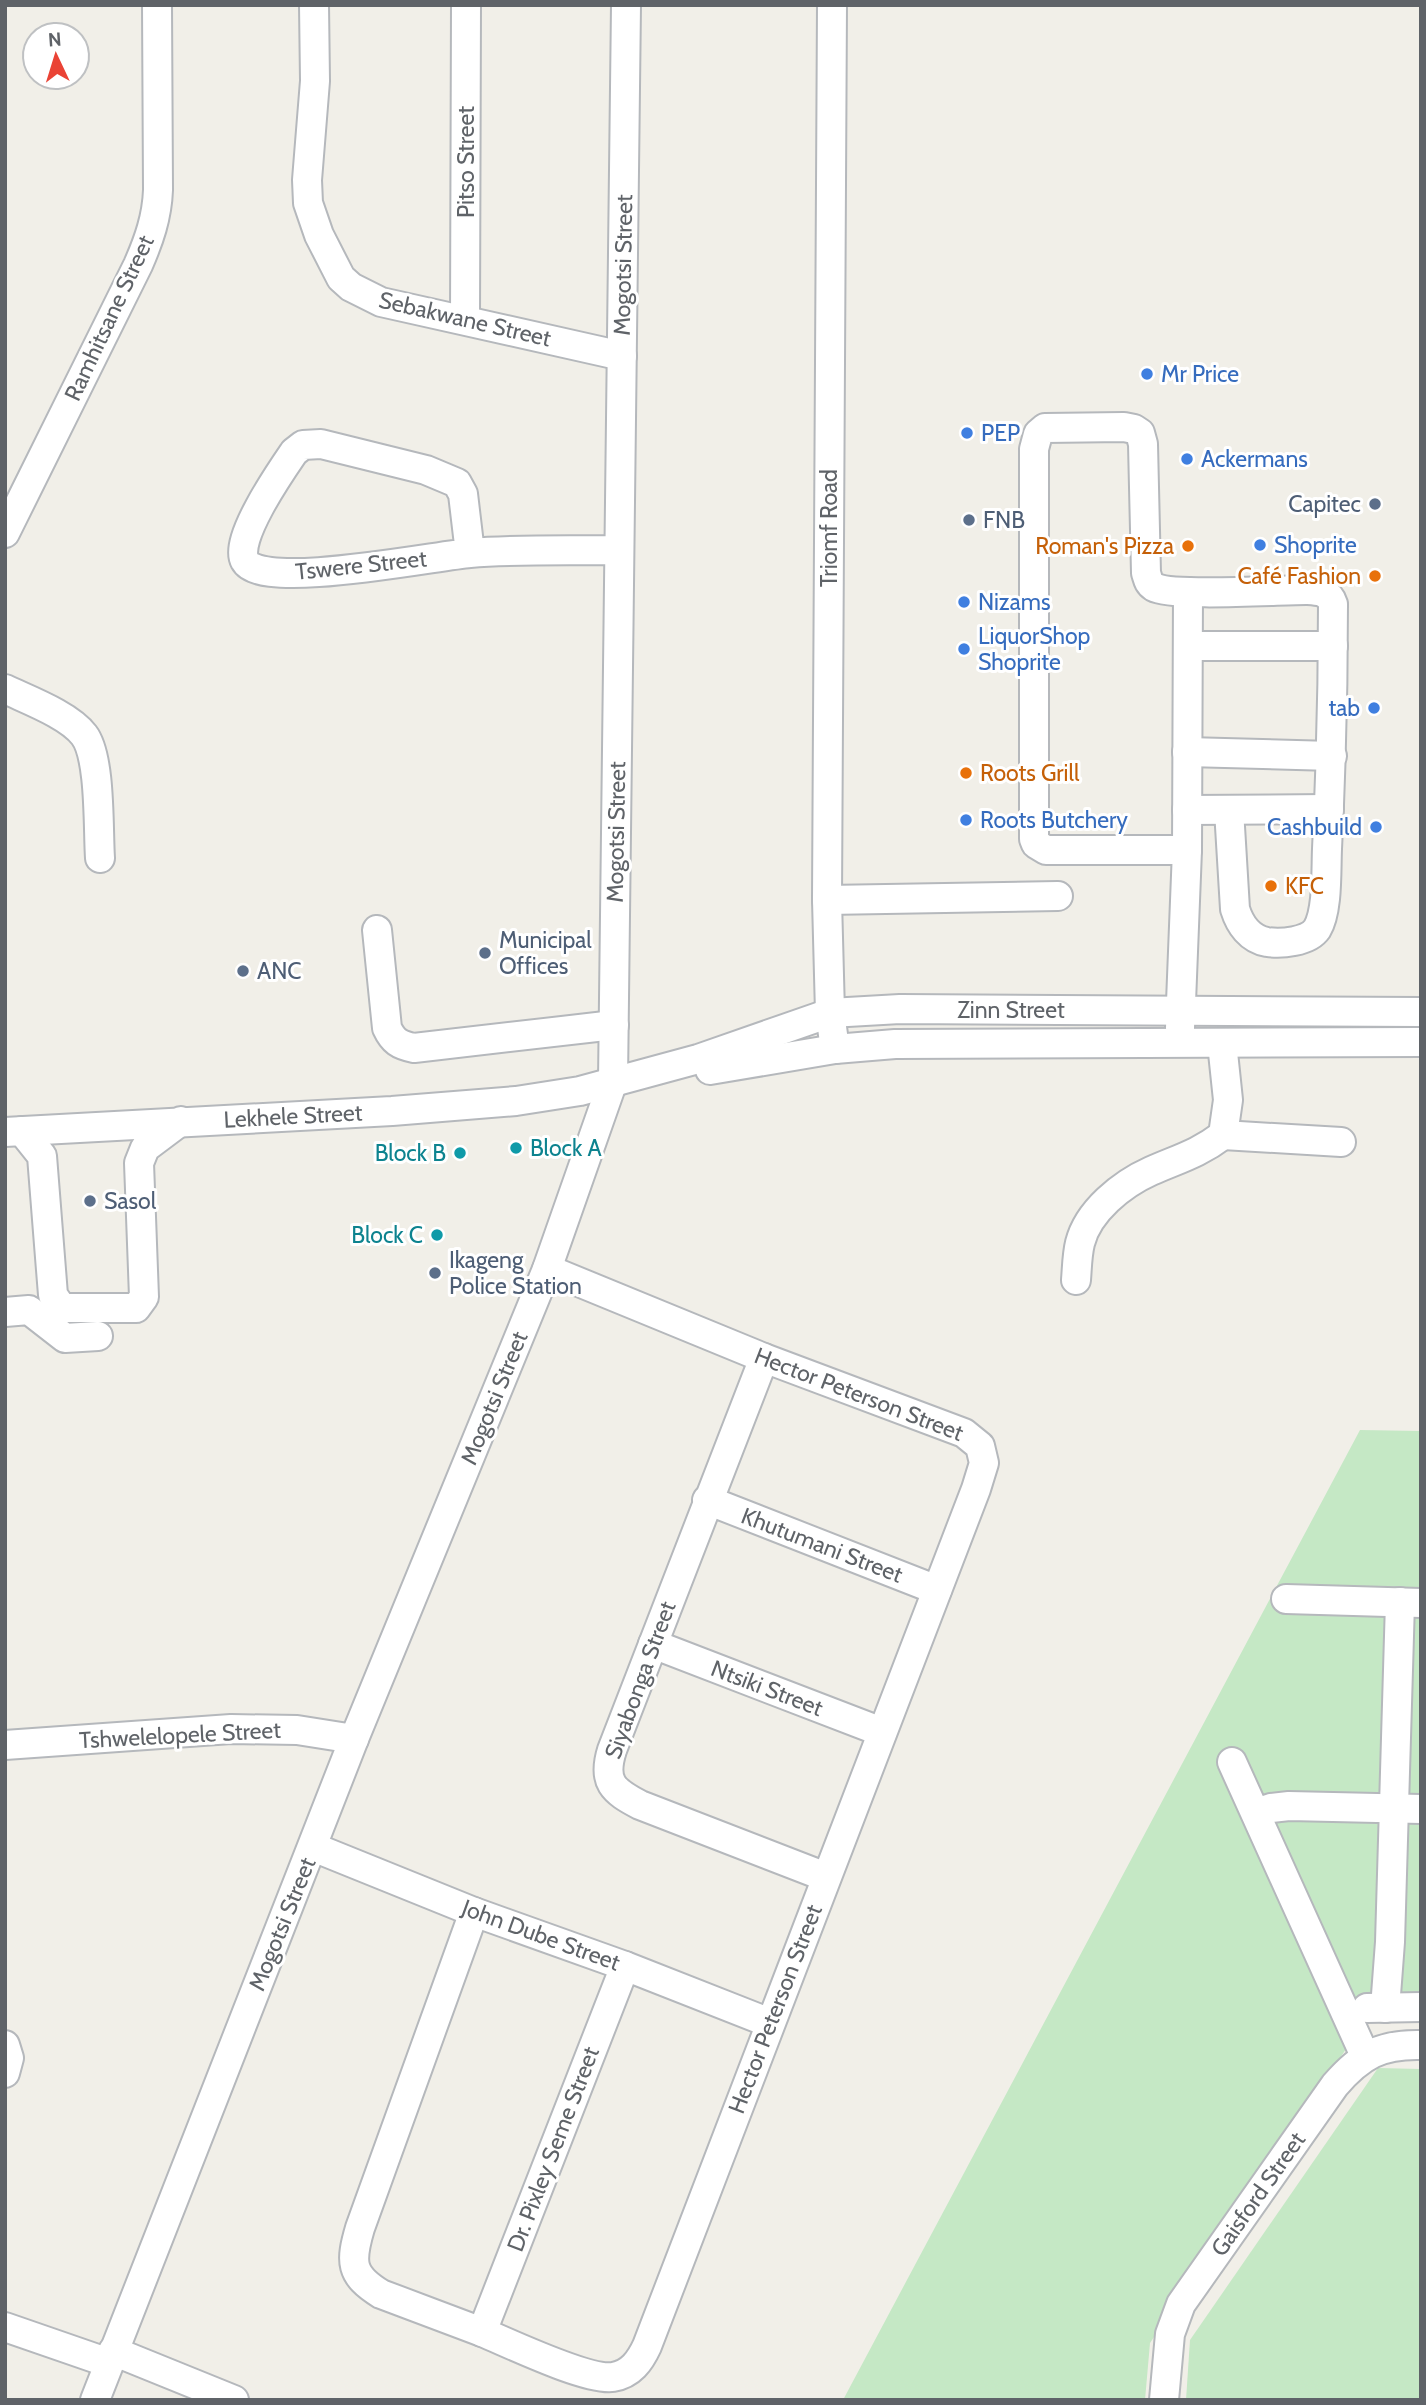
<svg xmlns="http://www.w3.org/2000/svg" width="1426" height="2405" font-family="Cabin,sans-serif">
	<style>
		.green { fill: #c5e8c5 }
		.lines { fill: none; stroke-linecap: round; stroke-linejoin: round }
		.minor-casing { stroke: #b5b8bc; stroke-width: 32 }
		.minor { stroke: #fff; stroke-width: 28 }
		.shop-dot { fill: #3f7fe0; stroke: #fff; stroke-width: 2.5 }
		.service-dot { fill: #5c6f8a; stroke: #fff; stroke-width: 2.5 }
		.food-dot { fill: #e8710a; stroke: #fff; stroke-width: 2.5 }
		.culture-dot { fill: #0f9aa8; stroke: #fff; stroke-width: 2.5 }
		.labels { text-anchor: middle; stroke-width: 6; stroke-linejoin: round; paint-order: stroke }
		.street-label { font-size: 23px; fill: #5f6368; stroke: #fff }
		.shop-label { font-size: 23px; fill: #366cbe; stroke: #fff; text-anchor: start }
		.service-label { font-size: 23px; fill: #4e5e75; stroke: #fff; text-anchor: start }
		.food-label { font-size: 23px; fill: #c56008; stroke: #fff; text-anchor: end }
		.culture-label { font-size: 23px; fill: #0d838f; stroke: #fff; text-anchor: end }
	</style>
	<rect width="100%" height="100%" fill="#f1efe8"/>
	<g class="green">
		<polygon points="1360,1430 1421,1431 1421,2017 1368,2016 1150,2343 1145,2400 843,2400"/>
		<polygon points="1378,2068 1421,2069 1421,2400 1186,2400 1190,2340"/>
	</g>
	<g class="lines">
		<g class="minor-casing">
			<g id="minor">
				<polyline points="314,5 315,81 307,180 308,203 319,235 341,278 351,287 381,302 622,356"/>
				<polyline points="832,5 827,900 830,1013 835,1049"/>
				<polyline points="465,319 466,5"/>
				<path d="M 5,533 L 138,265 C 149,240 157,217 158,190 L 157,5"/>
				<path d="M 470,553 L 463,494 L 457,483 L 426,470 L 321,444 L 303,445 L 294,452 C 281,471 233,540 245,561 C 261,591 434,556 470,553 C 519,549 570,551 619,550"/>
				<polyline points="1188,646 1333,646"/>
				<path d="M 5,689 C 28,700 69,715 84,735 C 101,757 98,830 100,858"/>
				<polyline points="1187,752 1332,756"/>
				<polyline points="1187,810 1329,809"/>
				<path d="M 1187,850 L 1046,850 L 1036,844 L 1034,839 L 1034,449 L 1038,434 L 1045,428 L 1124,427 L 1134,429 L 1140,433 L 1143,444 L 1146,573 C 1148,579 1148,583 1154,587 C 1172,597 1279,590 1306,590 C 1319,591 1329,591 1333,604 C 1333,686 1331,768 1327,849 C 1326,870 1328,911 1317,929 C 1308,942 1281,944 1267,942 C 1250,939 1240,925 1235,909 L 1229,810"/>
				<polyline points="827,900 1058,896"/>
				<path d="M 377,930 L 387,1028 C 393,1041 399,1045 414,1048 L 614,1025"/>
				<polyline points="1180,1028 1187,850 1188,592"/>
				<polyline points="710,1070 835,1049 895,1044 1421,1042"/>
				<polyline points="22,1131 42,1156 53,1295 62,1308 136,1308 144,1297 139,1163 145,1148 181,1121"/>
				<polyline points="5,1132 392,1111 516,1101 580,1091 698,1059 830,1013 900,1009 1421,1012"/>
				<polyline points="1223,1135 1341,1142"/>
				<path d="M 1076,1280 C 1077,1268 1077,1255 1080,1243 C 1088,1211 1122,1184 1151,1171 C 1178,1159 1198,1154 1223,1135 L 1228,1100 L 1222,1043"/>
				<polyline points="5,1312 29,1310 65,1338 98,1336"/>
				<path d="M 764,1358 L 612,1750 C 602,1782 613,1791 640,1805 L 826,1877"/>
				<polyline points="707,1500 937,1590"/>
				<polyline points="1286,1599 1421,1603"/>
				<polyline points="653,1644 882,1732"/>
				<polyline points="5,1745 231,1729 297,1730 354,1739"/>
				<polyline points="1232,1762 1365,2056"/>
				<polyline points="1256,1813 1271,1808 1289,1806 1421,1809"/>
				<polyline points="313,1847 474,1912 625,1966 770,2023"/>
				<path d="M 474,1912 L 360,2228 C 350,2262 350,2275 381,2294 C 415,2307 448,2319 482,2332 C 509,2343 587,2381 613,2377 C 631,2374 640,2361 647,2346 L 976,1489 L 984,1463 L 980,1446 L 964,1433 L 764,1358 L 547,1269"/>
				<polyline points="1367,2008 1421,2007"/>
				<polyline points="1385,2008 1390,1942 1400,1602"/>
				<polyline points="5,2045 9,2058 5,2073"/>
				<polyline points="5,2327 109,2363"/>
				<polyline points="482,2332 625,1966"/>
				<polyline points="113,2351 234,2400"/>
				<polyline points="95,2400 354,1739 547,1269 613,1081 626,5"/>
				<path d="M 1164,2400 L 1170,2334 L 1181,2304 L 1335,2085 C 1361,2055 1381,2044 1421,2045"/>
			</g>
		</g>
		<use href="#minor" class="minor"/>
	</g>
	<g class="shop-dot">
		<circle cx="1147" cy="374" r="7"/>
		<circle cx="967" cy="433" r="7"/>
		<circle cx="1187" cy="459" r="7"/>
		<circle cx="1260" cy="545" r="7"/>
		<circle cx="964" cy="602" r="7"/>
		<circle cx="964" cy="649" r="7"/>
		<circle cx="1374" cy="708" r="7"/>
		<circle cx="966" cy="820" r="7"/>
		<circle cx="1376" cy="827" r="7"/>
	</g>
	<g class="service-dot">
		<circle cx="1375" cy="504" r="7"/>
		<circle cx="969" cy="520" r="7"/>
		<circle cx="485" cy="953" r="7"/>
		<circle cx="243" cy="971" r="7"/>
		<circle cx="90" cy="1201" r="7"/>
		<circle cx="435" cy="1273" r="7"/>
	</g>
	<g class="food-dot">
		<circle cx="1188" cy="546" r="7"/>
		<circle cx="1375" cy="576" r="7"/>
		<circle cx="966" cy="773" r="7"/>
		<circle cx="1271" cy="886" r="7"/>
	</g>
	<g class="culture-dot">
		<circle cx="516" cy="1148" r="7"/>
		<circle cx="460" cy="1153" r="7"/>
		<circle cx="437" cy="1235" r="7"/>
	</g>
	<g class="labels">
		<g class="street-label">
			<text transform="translate(466 162) rotate(-90)" y="8">Pitso Street</text>
			<text transform="translate(623 265) rotate(-89)" y="8">Mogotsi Street</text>
			<text transform="translate(109 318) rotate(-65)" y="8">Ramhitsane Street</text>
			<text transform="translate(465 319) rotate(13)" y="8">Sebakwane Street</text>
			<text transform="translate(829 528) rotate(-90)" y="8">Triomf Road</text>
			<text transform="translate(361 565) rotate(-6)" y="8">Tswere Street</text>
			<text transform="translate(616 832) rotate(-89)" y="8">Mogotsi Street</text>
			<text x="1011" y="1018">Zinn Street</text>
			<text transform="translate(293 1116) rotate(-3)" y="8">Lekhele Street</text>
			<text transform="translate(859 1394) rotate(21)" y="8">Hector Peterson Street</text>
			<text transform="translate(494 1398) rotate(-68)" y="8">Mogotsi Street</text>
			<text transform="translate(822 1545) rotate(21)" y="8">Khutumani Street</text>
			<text transform="translate(640 1680) rotate(-70)" y="8">Siyabonga Street</text>
			<text transform="translate(767 1688) rotate(21)" y="8">Ntsiki Street</text>
			<text transform="translate(180 1735) rotate(-3)" y="8">Tshwelelopele Street</text>
			<text transform="translate(282 1924) rotate(-68)" y="8">Mogotsi Street</text>
			<text transform="translate(541 1935) rotate(20)" y="8">John Dube Street</text>
			<text transform="translate(775 2009) rotate(-69)" y="8">Hector Peterson Street</text>
			<text transform="translate(553 2149) rotate(-69)" y="8">Dr. Pixley Seme Street</text>
			<text transform="translate(1258 2194) rotate(-55)" y="8">Gaisford Street</text>
		</g>
		<g class="shop-label">
			<text x="1161" y="382">Mr Price</text>
			<text x="981" y="441">PEP</text>
			<text x="1201" y="467">Ackermans</text>
			<text x="1274" y="553">Shoprite</text>
			<text x="978" y="610">Nizams</text>
			<text x="978" y="644">LiquorShop<tspan x="978" dy="26">Shoprite</tspan></text>
			<text x="1360" y="716" text-anchor="end">tab</text>
			<text x="980" y="828">Roots Butchery</text>
			<text x="1362" y="835" text-anchor="end">Cashbuild</text>
		</g>
		<g class="service-label">
			<text x="1361" y="512" text-anchor="end">Capitec</text>
			<text x="983" y="528">FNB</text>
			<text x="499" y="948">Municipal<tspan x="499" dy="26">Offices</tspan></text>
			<text x="257" y="979">ANC</text>
			<text x="104" y="1209">Sasol</text>
			<text x="449" y="1268">Ikageng<tspan x="449" dy="26">Police Station</tspan></text>
		</g>
		<g class="food-label">
			<text x="1174" y="554">Roman's Pizza</text>
			<text x="1361" y="584">Café Fashion</text>
			<text x="980" y="781" text-anchor="start">Roots Grill</text>
			<text x="1285" y="894" text-anchor="start">KFC</text>
		</g>
		<g class="culture-label">
			<text x="530" y="1156" text-anchor="start">Block A</text>
			<text x="446" y="1161">Block B</text>
			<text x="423" y="1243">Block C</text>
		</g>
	</g>
	<rect width="1426" height="2405" fill="none" stroke="#5f6368" stroke-width="14"/>
	<g transform="translate(56 56) rotate(356)"><circle r="33" fill="#ffffff" stroke="#bfc1c3" stroke-width="2"/>
	<path d="M0-5L12 26L0 18L-12 26Z" fill="#ea4335"/>
	<text y="-10" font-size="19" font-weight="bold" text-anchor="middle" fill="#5f6368">N</text>
	</g>
</svg>
